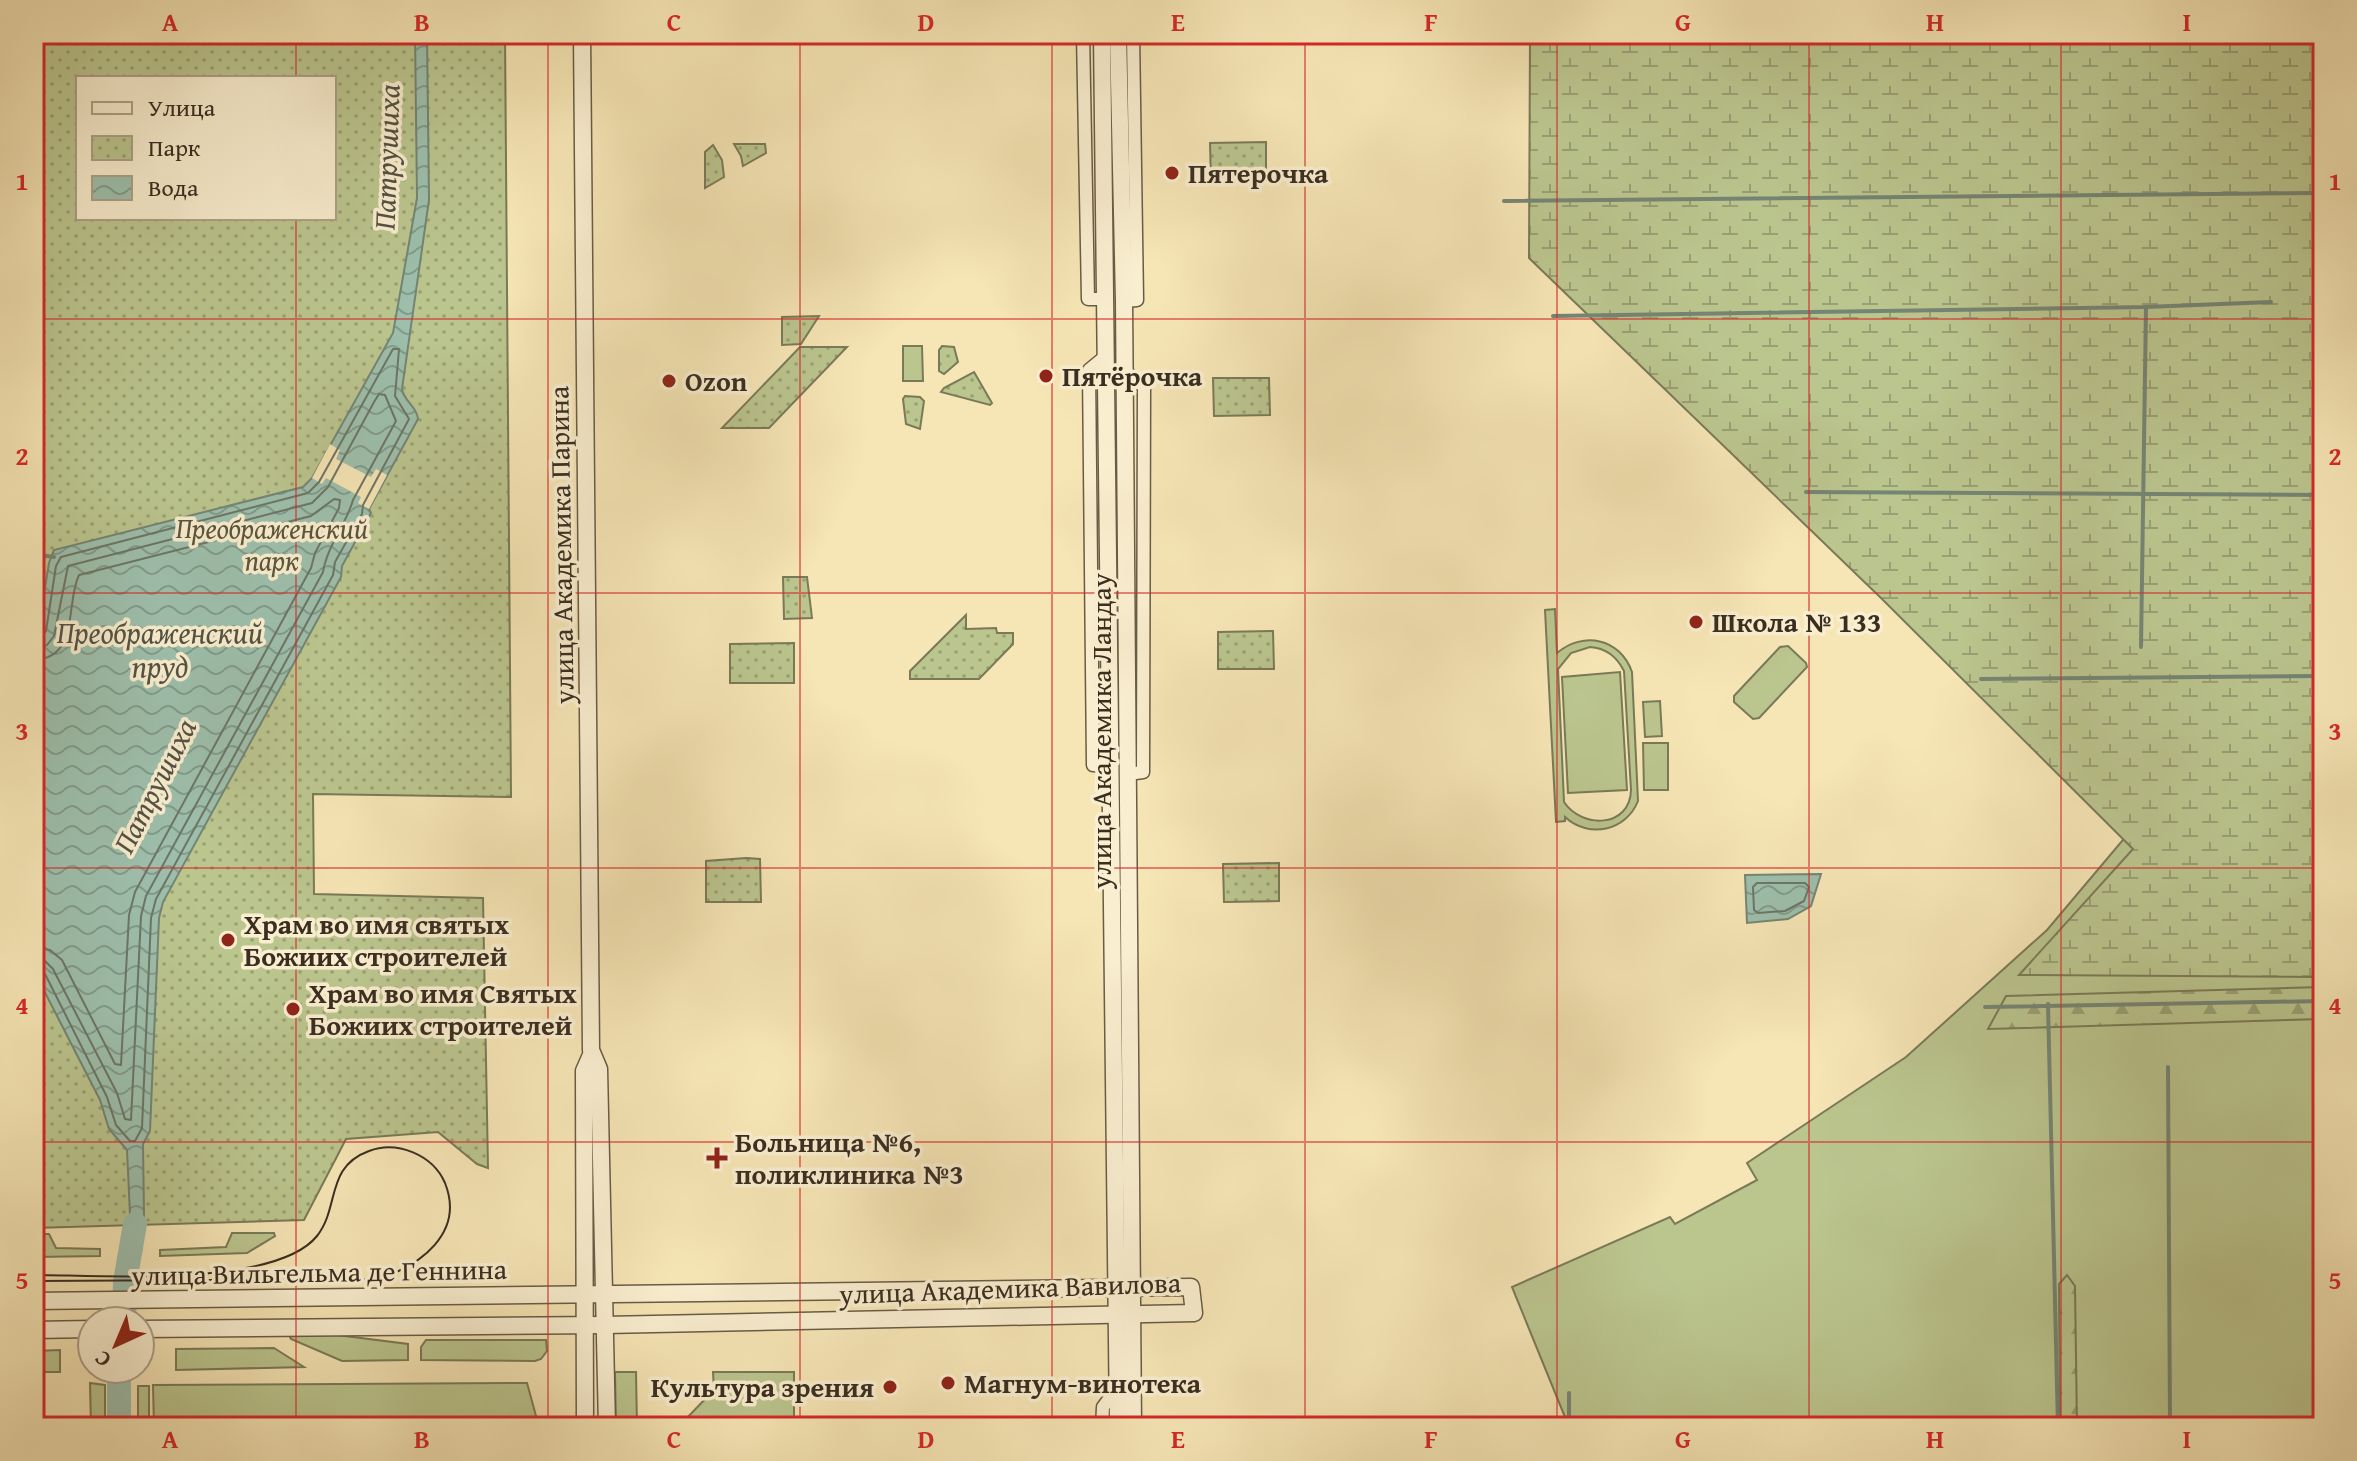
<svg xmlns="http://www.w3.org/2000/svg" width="2357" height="1461" font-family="'Gentium Book Plus',serif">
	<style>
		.grass { fill: #bbc58e; stroke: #7a7a58; stroke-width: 2; fill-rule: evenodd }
		.forest { fill: url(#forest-firs); stroke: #7a7a58; stroke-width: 2 }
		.wetland { fill: url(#wetland-marsh); stroke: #7a7a58; stroke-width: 2 }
		.park { fill: url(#park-dots); stroke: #7a7a58; stroke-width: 2; fill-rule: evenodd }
		.water { fill: url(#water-waves); stroke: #758574; stroke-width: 2 }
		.pier { fill: #f6e5b5 }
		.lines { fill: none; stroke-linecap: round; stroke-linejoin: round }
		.shore { stroke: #6c7666; stroke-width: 2 }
		.stream { stroke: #758574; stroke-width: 4 }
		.river { stroke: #9dbfac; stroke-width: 24 }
		.minor-casing { stroke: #695c46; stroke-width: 15 }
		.tertiary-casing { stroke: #695c46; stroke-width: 19 }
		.minor { stroke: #f9eecf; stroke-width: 12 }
		.tertiary { stroke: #f9eecf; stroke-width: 16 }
		.tram { stroke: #3a2e21; stroke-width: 2 }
		.grid { fill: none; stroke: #d62828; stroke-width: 2; stroke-opacity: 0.55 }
		.poi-dot { fill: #8f2418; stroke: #f9eecf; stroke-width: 3 }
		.labels { text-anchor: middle; stroke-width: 7; stroke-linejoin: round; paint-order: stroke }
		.poi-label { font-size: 28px; font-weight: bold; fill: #3a2e21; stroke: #f9eecf; text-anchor: start }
		.park-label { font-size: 28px; font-style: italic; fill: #5a543c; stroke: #f9eecf }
		.street-label { font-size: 28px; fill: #3a2e21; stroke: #f9eecf }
		.water-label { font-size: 30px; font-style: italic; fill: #535244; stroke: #f9eecf }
		.neatline { fill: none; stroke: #d62828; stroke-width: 3 }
		.grid-label { font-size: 26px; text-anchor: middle; font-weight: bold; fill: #d62828 }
	</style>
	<defs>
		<pattern id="forest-firs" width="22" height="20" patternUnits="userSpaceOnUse" patternTransform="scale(2)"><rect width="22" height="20" fill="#bbc58e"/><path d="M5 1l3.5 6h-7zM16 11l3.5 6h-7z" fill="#99a074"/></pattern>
		<pattern id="wetland-marsh" width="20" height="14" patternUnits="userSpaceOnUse" patternTransform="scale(2)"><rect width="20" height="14" fill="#bbc58e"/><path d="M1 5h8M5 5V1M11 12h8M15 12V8" fill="none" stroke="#99a074"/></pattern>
		<pattern id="park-dots" width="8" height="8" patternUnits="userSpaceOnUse" patternTransform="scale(2)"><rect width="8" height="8" fill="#bbc58e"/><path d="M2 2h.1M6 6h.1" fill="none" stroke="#99a074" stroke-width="1.8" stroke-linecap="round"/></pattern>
		<pattern id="water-waves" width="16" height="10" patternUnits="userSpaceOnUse" patternTransform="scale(2)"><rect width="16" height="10" fill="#9dbfac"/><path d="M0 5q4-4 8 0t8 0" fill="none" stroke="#819c8c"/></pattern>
	</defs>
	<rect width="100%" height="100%" fill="#f6e5b5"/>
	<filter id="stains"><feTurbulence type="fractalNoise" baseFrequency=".0025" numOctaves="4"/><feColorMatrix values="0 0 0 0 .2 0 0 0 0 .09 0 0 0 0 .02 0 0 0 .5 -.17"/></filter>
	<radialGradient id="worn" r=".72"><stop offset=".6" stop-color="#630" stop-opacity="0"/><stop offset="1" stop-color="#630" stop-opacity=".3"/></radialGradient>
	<g class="grass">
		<polygon points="903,346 922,346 923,381 903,381"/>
		<polygon points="2323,536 2323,1427 1569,1427 1512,1287 1670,1217 1675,1224 1757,1180 1747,1163 1906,1057 2047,930 2182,770"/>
		<path d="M 1555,609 L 1557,653 C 1583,631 1620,638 1632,672 L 1638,801 C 1626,831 1589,839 1565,817 L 1565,821 L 1556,822 L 1545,610 ZM 1590,647 C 1606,648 1617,657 1624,671 L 1631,790 C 1630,828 1582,829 1564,802 L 1558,669 L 1571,653 Z"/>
		<polygon points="1788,646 1806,663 1807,667 1759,718 1753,719 1734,702 1734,696 1780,647"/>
		<polygon points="1620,672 1627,790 1568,793 1562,677"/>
		<polygon points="1660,701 1662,736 1645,737 1643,702"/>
		<polygon points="1643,743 1668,743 1668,790 1644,790"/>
		<polygon points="232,1233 274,1233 275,1236 247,1253 160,1256 160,1250 226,1247"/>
		<polygon points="34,1234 49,1234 56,1248 100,1249 100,1256 34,1257"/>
		<polygon points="289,1335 337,1335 408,1344 408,1360 342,1361 291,1339"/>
		<polygon points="426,1340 546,1340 547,1351 541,1359 535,1361 421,1360 421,1347"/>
		<polygon points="274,1348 304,1367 176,1370 176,1349"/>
		<polygon points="60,1350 60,1372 34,1372 34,1351"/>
		<polygon points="615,1372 636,1372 637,1427 616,1427"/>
		<polygon points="713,1372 794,1372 794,1427 678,1427 714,1390"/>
		<polygon points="90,1383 105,1385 105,1427 91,1427"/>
		<polygon points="527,1383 539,1427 154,1427 153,1385"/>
		<rect x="138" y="1386" width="11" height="41"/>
	</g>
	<g class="forest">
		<polygon points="2323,987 2323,1019 1988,1029 2006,996"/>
		<polygon points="2067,1275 2075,1286 2077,1427 2060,1427 2059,1284"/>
	</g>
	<polygon class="wetland" points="1530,34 2323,34 2323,977 2019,975 2133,849 1882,599 1529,258"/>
	<g class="park">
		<path d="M 34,34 L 505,34 L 511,797 L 313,794 L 314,894 L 483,898 L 488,1168 L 477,1164 L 438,1132 L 346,1139 L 304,1220 L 34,1228 ZM 78,78 L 334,78 L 334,218 L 78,218 Z"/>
		<polygon points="1266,142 1266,180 1211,181 1210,143"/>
		<polygon points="734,144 765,144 766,153 743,166 741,156"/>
		<polygon points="713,145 722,160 724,177 705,188 705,152"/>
		<polygon points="819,316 801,344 782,345 782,317"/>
		<polygon points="942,346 954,347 958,362 944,374 939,371 939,350"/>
		<polygon points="800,347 847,347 769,428 722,428"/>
		<polygon points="974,372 992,403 990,405 941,392 944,388"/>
		<polygon points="1213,378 1269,378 1270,415 1214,416"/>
		<polygon points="905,396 920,397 924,401 920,429 906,424 903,399"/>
		<polygon points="783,577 807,577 812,618 784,619"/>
		<polygon points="966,615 966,629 996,628 997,633 1013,633 1013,644 979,679 910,679 910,671"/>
		<polygon points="1273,631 1274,669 1218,669 1218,632"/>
		<polygon points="794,643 794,683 730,683 730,644"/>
		<polygon points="746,858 760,859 761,902 706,902 706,861"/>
		<polygon points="1279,863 1279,901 1224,902 1223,864"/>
	</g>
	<g class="water">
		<path d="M 415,34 L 427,34 L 429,200 L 402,389 C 404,402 417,406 418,419 L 369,509 L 371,513 L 342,566 L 341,577 L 163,902 L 159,918 L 150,1131 L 143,1144 L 144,1215 L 141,1254 L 123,1254 L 130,1215 L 127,1150 L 109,1129 L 100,1100 L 34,971 L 34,653 L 49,563 L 54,550 L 303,487 L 312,478 L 393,333 L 417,198 Z"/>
		<polygon points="1821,874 1811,906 1788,919 1747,923 1745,875"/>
	</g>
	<polygon class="pier" points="330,444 340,450 336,459 371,477 376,469 387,475 369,509 358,503 361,497 326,478 322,484 312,478"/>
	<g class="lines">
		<g class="shore">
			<polyline points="34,638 41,637 46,631 56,566 61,557 308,493 319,482 393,349 399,349 395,396 409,419 363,505 362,514 335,562 333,575 156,899 151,918 142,1128 135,1141 130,1141 116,1125 107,1097 45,974 40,970 34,969"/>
			<path d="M 34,648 L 47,645 L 54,636 L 68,566 L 312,503 L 328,487 L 374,402 L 379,394 L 385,395 L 396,421 L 353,500 C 346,525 327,546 323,572 L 146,896 L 141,916 L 131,1120 L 125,1119 L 117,1093 L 53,969 L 45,961 L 34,959"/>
			<path d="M 34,660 C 80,658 65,604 79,575 L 311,516 L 334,499 L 340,500 L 339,508 L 315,553 L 311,568 L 135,892 L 129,915 L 121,1065 L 115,1064 L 62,960 L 50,950 L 34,947"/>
			<polygon points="1757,883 1805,883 1809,887 1804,901 1785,911 1758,913 1754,910 1753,887"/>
		</g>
		<g class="stream">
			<polyline points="1504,201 2323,193"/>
			<polyline points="1553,316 2146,307 2271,302"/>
			<polyline points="1806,492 2323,495"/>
			<polyline points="40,555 54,557"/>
			<polyline points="2141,647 2146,307"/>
			<polyline points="1981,679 2323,676"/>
			<polyline points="2048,1004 2058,1427"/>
			<polyline points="1985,1007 2323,1001"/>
			<polyline points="2168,1067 2170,1427"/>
			<polyline points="1569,1393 1569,1427"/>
		</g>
		<g class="river">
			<polyline points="124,1321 125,1282 135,1224"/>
			<polyline points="119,1427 119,1369"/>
		</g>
		<g class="minor-casing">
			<g id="minor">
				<polyline points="1083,34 1088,299 1106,299"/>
				<polyline points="1124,301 1137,300 1133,34"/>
				<polyline points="1106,356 1089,370 1093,765 1110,766"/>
				<polyline points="1124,370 1144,387 1143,772 1128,774"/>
				<polyline points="1102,1427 1103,1407 1118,1387"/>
			</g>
		</g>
		<g class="tertiary-casing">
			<g id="tertiary">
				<polyline points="582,34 591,1050 599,1069 607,1427"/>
				<polyline points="1102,34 1118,1427"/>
				<polyline points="1118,34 1124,301 1133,1427"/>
				<polyline points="34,1301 1191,1287 1194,1313 605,1325 140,1329"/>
				<polyline points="34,1330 92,1329"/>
				<polyline points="585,1427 584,1071 591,1055"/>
			</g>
		</g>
		<use href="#minor" class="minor"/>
		<use href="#tertiary" class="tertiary"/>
		<path class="tram" d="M 34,1275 C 99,1275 275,1288 317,1236 C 340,1207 325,1167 369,1151 C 397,1140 433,1155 445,1183 C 465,1233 420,1266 378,1279 L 34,1281"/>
	</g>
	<path class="grid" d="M 296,34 L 296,78M 548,34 L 548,1427M 800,34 L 800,1427M 1052,34 L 1052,1427M 1305,34 L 1305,1427M 1557,34 L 1557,1427M 1809,34 L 1809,1427M 2061,34 L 2061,1427M 296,218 L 296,1427M 34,319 L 2323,319M 34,593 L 2323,593M 34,868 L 2323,868M 34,1142 L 2323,1142"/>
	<g class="poi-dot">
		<circle cx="1172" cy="173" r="8"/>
		<circle cx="1046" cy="376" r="8"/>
		<circle cx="669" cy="381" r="8"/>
		<circle cx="1696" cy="622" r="8"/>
		<circle cx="228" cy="940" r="8"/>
		<circle cx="293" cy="1009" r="8"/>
		<path d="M713 1146h8v8h8v8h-8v8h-8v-8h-8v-8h8z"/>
		<circle cx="948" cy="1383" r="8"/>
		<circle cx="890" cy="1387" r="8"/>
	</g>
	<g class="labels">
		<g class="poi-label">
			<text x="1188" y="183">Пятерочка</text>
			<text x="1062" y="386">Пятёрочка</text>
			<text x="685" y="391">Ozon</text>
			<text x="1712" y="632">Школа № 133</text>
			<text x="244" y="934">Храм во имя святых<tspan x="244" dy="32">Божиих строителей</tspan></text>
			<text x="309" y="1003">Храм во имя Святых<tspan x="309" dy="32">Божиих строителей</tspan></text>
			<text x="735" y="1152">Больница №6,<tspan x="735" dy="32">поликлиника №3</tspan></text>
			<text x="964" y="1393">Магнум-винотека</text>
			<text x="874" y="1397" text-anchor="end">Культура зрения</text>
		</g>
		<g class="park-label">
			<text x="272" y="538">Преображенский<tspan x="272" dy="32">парк</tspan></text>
		</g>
		<g class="street-label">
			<text transform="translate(561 545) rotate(-91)" y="10">улица Академика Парина</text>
			<text transform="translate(1101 731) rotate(-90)" y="10">улица Академика Ландау</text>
			<text transform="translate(319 1272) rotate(-1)" y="10">улица Вильгельма де Геннина</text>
			<text transform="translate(1010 1288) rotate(-2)" y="10">улица Академика Вавилова</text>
		</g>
		<g class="water-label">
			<text transform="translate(387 157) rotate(-88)" y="10">Патрушиха</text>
			<text x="160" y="643">Преображенский<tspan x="160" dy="34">пруд</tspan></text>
			<text transform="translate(155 786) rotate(-63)" y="10">Патрушиха</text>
		</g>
	</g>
	<rect width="2357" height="1461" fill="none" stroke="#f6e5b5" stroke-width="88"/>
	<rect x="76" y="76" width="260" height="144" fill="#f9eecf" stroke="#ada189" stroke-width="2"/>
	<rect x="92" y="102" width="40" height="12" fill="#f9eecf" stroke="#ada189" stroke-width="2"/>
	<text x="148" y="116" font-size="24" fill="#3a2e21">Улица</text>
	<rect x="92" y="136" width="40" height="24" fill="url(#park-dots)" stroke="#ada189" stroke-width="2"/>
	<text x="148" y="156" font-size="24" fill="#3a2e21">Парк</text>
	<rect x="92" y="176" width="40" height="24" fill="url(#water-waves)" stroke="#ada189" stroke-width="2"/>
	<text x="148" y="196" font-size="24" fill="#3a2e21">Вода</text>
	<g transform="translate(116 1345) rotate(224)"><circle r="38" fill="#f9eecf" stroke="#ada189" stroke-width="2"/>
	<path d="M0-6L14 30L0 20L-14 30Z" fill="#8f2418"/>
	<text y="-12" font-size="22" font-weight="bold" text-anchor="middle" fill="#3a2e21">С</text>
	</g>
	<rect x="44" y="44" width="2269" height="1373" class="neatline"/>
	<g class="grid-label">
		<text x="170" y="31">A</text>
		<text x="422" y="31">B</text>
		<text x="674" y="31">C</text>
		<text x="926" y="31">D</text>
		<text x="1178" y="31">E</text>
		<text x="1431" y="31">F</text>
		<text x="1683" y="31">G</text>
		<text x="1935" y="31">H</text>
		<text x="2187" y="31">I</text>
		<text x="22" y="190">1</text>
		<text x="2335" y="190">1</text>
		<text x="22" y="465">2</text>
		<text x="2335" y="465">2</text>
		<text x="22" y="740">3</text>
		<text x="2335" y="740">3</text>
		<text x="22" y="1014">4</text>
		<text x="2335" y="1014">4</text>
		<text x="22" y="1289">5</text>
		<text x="2335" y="1289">5</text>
		<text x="170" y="1448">A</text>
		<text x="422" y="1448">B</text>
		<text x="674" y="1448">C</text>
		<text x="926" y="1448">D</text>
		<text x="1178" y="1448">E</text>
		<text x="1431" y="1448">F</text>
		<text x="1683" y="1448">G</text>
		<text x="1935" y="1448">H</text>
		<text x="2187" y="1448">I</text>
	</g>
	<rect width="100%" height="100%" filter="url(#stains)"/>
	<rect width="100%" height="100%" fill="url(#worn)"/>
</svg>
